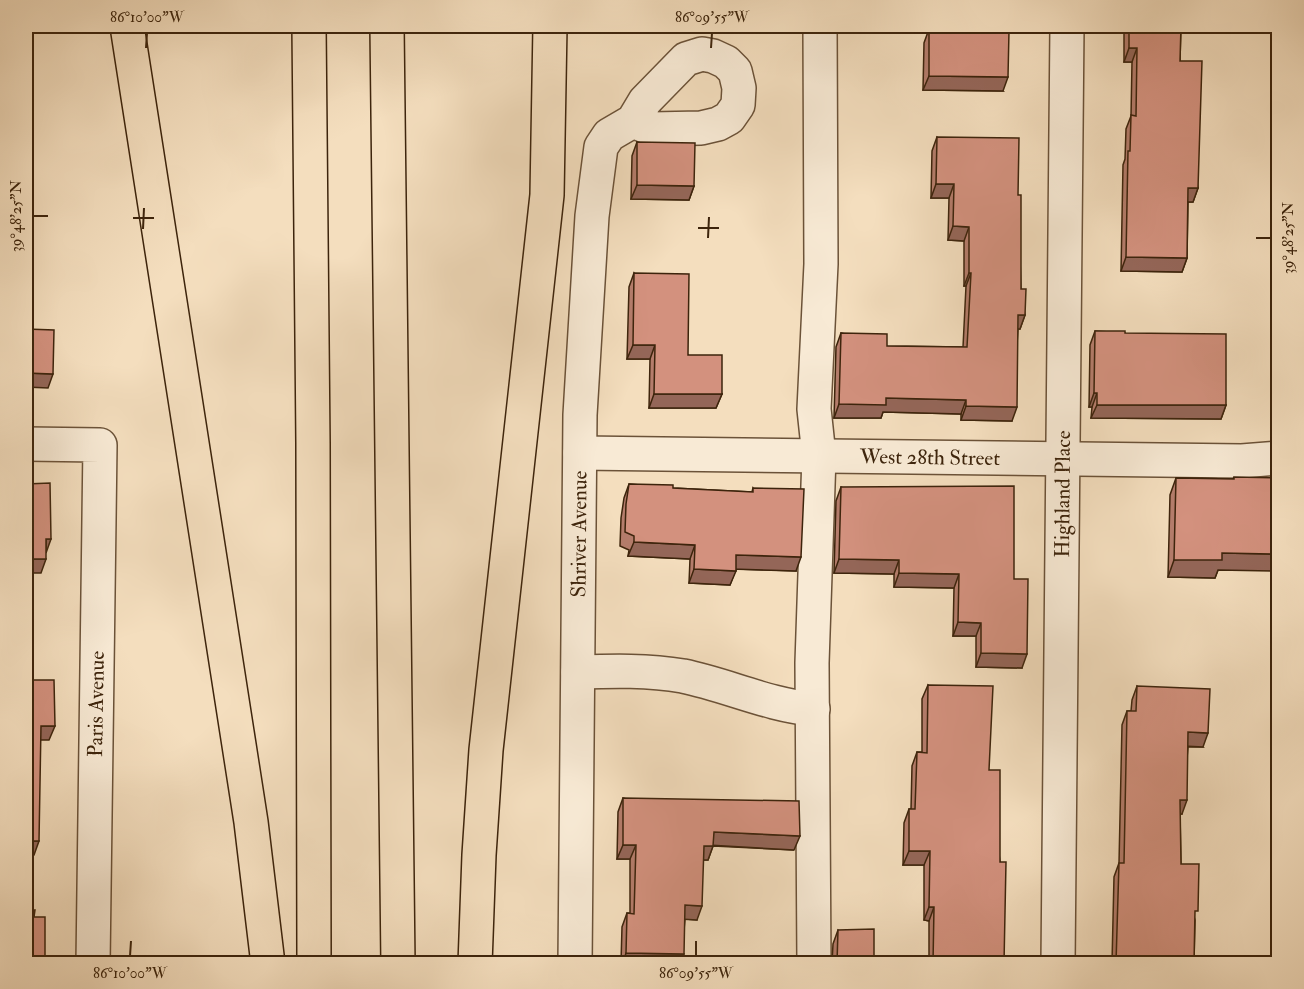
<svg xmlns="http://www.w3.org/2000/svg" width="1304" height="989" font-family="'IM FELL Double Pica',serif">
	<style>
		.lines { fill: none; stroke-linecap: round; stroke-linejoin: round }
		.minor-casing { stroke: #6b5238; stroke-width: 36 }
		.highway-casing { stroke: #3d240c; stroke-width: 36 }
		.minor { stroke: #f8ead5; stroke-width: 33 }
		.highway { stroke: #f4debe; stroke-width: 33 }
		.wall { fill: #b57d6c; stroke: #3d240c; stroke-width: 1.5 }
		.shaded-wall { fill: #946658; stroke: #3d240c; stroke-width: 1.5 }
		.building { fill: #d3917e; stroke: #3d240c; stroke-width: 1.5 }
		.ticks { fill: none; stroke: #3d240c; stroke-width: 2 }
		.labels { text-anchor: middle; stroke-width: 5; stroke-linejoin: round; paint-order: stroke }
		.street-label { font-size: 21px; fill: #3d240c; stroke: #f8ead5 }
		.neatline { fill: none; stroke: #3d240c; stroke-width: 2 }
		.ticks-label { font-size: 15px; text-anchor: middle; fill: #3d240c }
	</style>
	<rect width="100%" height="100%" fill="#f4debe"/>
	<filter id="stains"><feTurbulence type="fractalNoise" baseFrequency=".00333" numOctaves="4"/><feColorMatrix values="0 0 0 0 .2 0 0 0 0 .09 0 0 0 0 .02 0 0 0 .5 -.17"/></filter>
	<radialGradient id="worn" r=".72"><stop offset=".6" stop-color="#630" stop-opacity="0"/><stop offset="1" stop-color="#630" stop-opacity=".3"/></radialGradient>
	<g class="lines">
		<g class="minor-casing">
			<g id="minor">
				<polyline points="26,444 100,445 93,964"/>
				<path id="s1" d="M 580,453 L 1242,461 L 1278,458"/>
				<path d="M 578,672 C 613,671 648,670 683,676 C 727,685 768,705 813,709"/>
				<path id="s2" d="M 575,964 L 580,415 L 592,216 L 601,147 L 609,135 L 633,121 L 645,101 L 686,59 L 702,54 L 713,56 L 726,62 L 735,71 L 739,88 L 738,105 L 729,118 L 718,124 L 701,128 L 652,129 L 633,121"/>
				<polyline points="814,964 812,663 819,456 814,409 821,264 820,26"/>
				<path id="s3" d="M 1058,964 L 1067,26"/>
			</g>
		</g>
		<g class="highway-casing">
			<g id="highway">
				<polyline points="127,26 251,822 268,964"/>
				<polyline points="309,26 313,443 314,964"/>
				<polyline points="387,26 398,964"/>
				<polyline points="475,964 479,855 486,750 547,195 550,26"/>
			</g>
		</g>
		<use href="#minor" class="minor"/>
		<use href="#highway" class="highway"/>
	</g>
	<g class="wall">
		<polygon points="1124,26 1181,26 1180,61 1198,188 1193,202 1188,202 1187,258 1182,272 1121,271 1123,165 1125,159 1126,129 1131,116 1132,62 1124,62"/>
		<polygon points="929,29 1003,91 923,90 924,43"/>
		<polygon points="937,137 1018,195 1021,289 1025,315 1020,329 1018,329 1012,421 961,420 961,414 883,412 881,418 834,418 836,347 841,333 887,346 963,347 966,286 964,286 964,241 948,240 949,198 931,198 932,151"/>
		<polygon points="637,142 694,186 689,200 631,199 632,156"/>
		<polygon points="634,273 688,355 722,394 716,408 649,408 650,359 627,359 629,287"/>
		<polygon points="1095,331 1125,333 1226,405 1221,419 1091,418 1092,407 1089,407 1090,345"/>
		<polygon points="1234,477 1218,570 1215,578 1168,577 1170,495 1176,478 1233,479"/>
		<polygon points="629,484 673,488 752,492 753,488 796,571 736,569 730,585 689,583 690,559 628,556 629,550 620,546 621,518 624,498"/>
		<polygon points="841,487 1014,579 1022,668 976,667 976,636 953,636 954,588 894,587 894,574 834,573 836,501"/>
		<polygon points="928,685 989,770 1000,862 1004,963 929,963 929,921 924,920 924,865 903,865 904,823 909,809 911,809 912,766 917,752 922,752 922,699"/>
		<polygon points="1137,686 1203,747 1188,747 1182,814 1180,814 1181,864 1195,920 1194,963 1112,963 1114,877 1119,863 1122,725 1127,711 1131,711 1132,700"/>
		<polygon points="623,798 794,850 713,846 708,860 703,860 697,920 685,919 681,963 621,963 622,927 627,913 630,913 630,859 617,859 618,812"/>
		<polygon points="838,930 874,963 832,963 833,944"/>
	</g>
	<g class="shaded-wall">
		<polygon points="1129,48 1137,48 1132,62 1124,62"/>
		<polygon points="929,76 1008,77 1003,91 923,90"/>
		<polygon points="936,184 954,184 949,198 931,198"/>
		<polygon points="637,185 694,186 689,200 631,199"/>
		<polygon points="1188,188 1198,188 1193,202 1183,202"/>
		<polygon points="953,226 969,227 964,241 948,240"/>
		<polygon points="1126,257 1187,258 1182,272 1121,271"/>
		<polygon points="969,273 971,273 966,286 964,286"/>
		<polygon points="1018,315 1025,315 1020,329 1013,329"/>
		<polygon points="633,345 655,345 650,359 627,359"/>
		<polygon points="26,373 53,374 48,388 26,387"/>
		<polygon points="1094,393 1097,393 1092,407 1089,407"/>
		<polygon points="654,394 722,394 716,408 649,408"/>
		<polygon points="886,398 966,400 961,414 883,412 881,418 834,418 839,404"/>
		<polygon points="1097,405 1226,405 1221,419 1091,418"/>
		<polygon points="966,406 1017,407 1012,421 961,420"/>
		<polygon points="46,539 51,539 46,553"/>
		<polygon points="634,542 695,545 690,559 628,556"/>
		<polygon points="1222,553 1278,554 1278,571 1218,570 1215,578 1168,577 1174,560"/>
		<polygon points="736,555 801,557 796,571 731,569"/>
		<polygon points="26,559 46,559 41,573 26,573"/>
		<polygon points="839,559 899,560 894,574 834,573"/>
		<polygon points="694,569 736,571 730,585 689,583"/>
		<polygon points="899,573 959,574 954,588 894,587"/>
		<polygon points="958,622 981,623 976,636 953,636"/>
		<polygon points="981,653 1027,654 1022,668 976,667"/>
		<polygon points="41,726 55,726 49,740 35,740"/>
		<polygon points="1188,732 1208,733 1203,747 1183,746"/>
		<polygon points="1180,800 1187,800 1182,814 1175,814"/>
		<polygon points="714,832 800,836 794,850 708,845"/>
		<polygon points="32,841 39,841 34,855 27,855"/>
		<polygon points="623,845 636,845 630,859 617,859"/>
		<polygon points="704,846 713,846 708,860 698,860"/>
		<polygon points="909,851 930,851 924,865 903,865"/>
		<polygon points="685,905 702,906 697,920 680,919"/>
		<polygon points="929,907 934,907 929,921 924,920"/>
		<polygon points="626,953 684,954 681,963 623,963"/>
	</g>
	<g class="building">
		<polygon points="1129,26 1181,26 1180,61 1202,61 1198,188 1188,188 1187,258 1126,257 1128,151 1130,151 1131,115 1136,116 1137,48 1129,48"/>
		<polygon points="929,29 1009,31 1008,77 929,76"/>
		<polygon points="937,137 1019,138 1018,195 1021,195 1021,289 1026,289 1025,315 1018,315 1017,407 966,406 966,400 886,398 886,405 839,404 841,333 887,334 887,346 967,347 971,273 969,273 969,227 953,226 954,184 936,184"/>
		<polygon points="637,142 695,143 694,186 637,185"/>
		<polygon points="634,273 689,274 688,355 722,355 722,394 654,394 655,345 633,345"/>
		<polygon points="26,329 54,330 53,374 26,373"/>
		<polygon points="1095,331 1125,331 1125,333 1226,334 1226,405 1097,405 1097,393 1094,393"/>
		<polygon points="1234,477 1278,478 1278,554 1222,553 1222,560 1174,560 1176,478 1234,479"/>
		<polygon points="50,483 51,539 46,539 46,559 26,559 26,484"/>
		<polygon points="629,484 673,485 673,488 753,492 753,488 804,489 801,557 736,555 736,571 694,569 695,545 634,542 634,536 625,532 626,504"/>
		<polygon points="1014,486 1014,579 1028,579 1027,654 981,653 981,623 958,622 959,574 899,573 899,560 839,559 841,487"/>
		<polygon points="26,680 54,680 55,726 41,726 39,841 32,841 30,910 35,910 34,917 45,917 45,963 26,963"/>
		<polygon points="928,685 993,686 989,770 1000,770 1000,862 1006,862 1004,963 933,963 934,907 929,907 930,851 909,851 909,809 915,809 917,752 927,753"/>
		<polygon points="1137,686 1210,689 1208,733 1188,732 1187,800 1180,800 1181,864 1199,864 1198,911 1195,911 1194,963 1116,963 1119,863 1124,863 1127,711 1136,711"/>
		<polygon points="623,798 799,801 800,836 714,832 713,846 704,846 702,906 685,905 684,954 626,953 627,913 634,914 636,845 623,845"/>
		<polygon points="874,929 874,963 837,963 838,930"/>
	</g>
	<path class="ticks" d="M 146,48 L 147,33M 711,48 L 712,33M 33,216 L 48,216M 133,218 L 154,218M 698,228 L 719,228M 143,229 L 144,208M 708,238 L 709,217M 1256,238 L 1271,238M 130,956 L 131,941M 696,956 L 696,941"/>
	<g class="labels">
		<g class="street-label">
			<text dy="7" stroke="none"><textPath href="#s1" startOffset="350">West 28th Street</textPath></text>
			<text dy="7" stroke="none"><textPath href="#s3" startOffset="470">Highland Place</textPath></text>
			<text dy="7" stroke="none"><textPath href="#s2" startOffset="430">Shriver Avenue</textPath></text>
			<text transform="translate(96 704) rotate(-89)" y="7">Paris Avenue</text>
		</g>
	</g>
	<rect width="1304" height="989" fill="none" stroke="#f4debe" stroke-width="66"/>
	<rect x="33" y="33" width="1238" height="923" class="neatline"/>
	<g class="ticks-label">
		<text x="147" y="22">86°10'00"W</text>
		<text x="712" y="22">86°09'55"W</text>
		<text transform="translate(16 216) rotate(-90)" y="5">39°48'25"N</text>
		<text transform="translate(1288 238) rotate(-90)" y="5">39°48'25"N</text>
		<text x="130" y="978">86°10'00"W</text>
		<text x="696" y="978">86°09'55"W</text>
	</g>
	<rect width="100%" height="100%" filter="url(#stains)"/>
	<rect width="100%" height="100%" fill="url(#worn)"/>
</svg>
